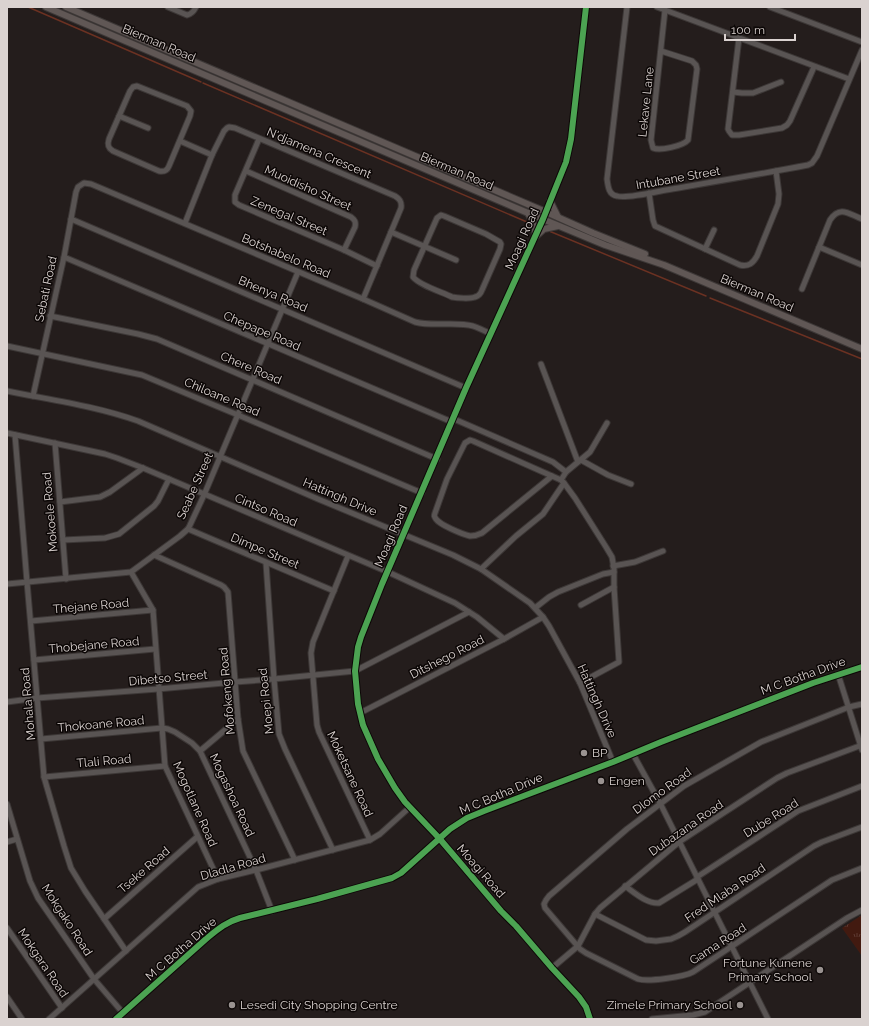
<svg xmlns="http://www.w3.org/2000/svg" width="869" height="1026" font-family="Raleway,sans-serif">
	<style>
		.grass { fill: url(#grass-tufts) }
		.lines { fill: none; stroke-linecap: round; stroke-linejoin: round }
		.stream { stroke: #6b3122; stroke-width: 1.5 }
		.minor-casing { stroke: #3d3837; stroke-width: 7 }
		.major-casing { stroke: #3d3837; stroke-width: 8 }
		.minor { stroke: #595453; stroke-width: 5 }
		.major { stroke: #605755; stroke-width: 6 }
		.cycleway-casing { stroke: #0c0706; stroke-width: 8 }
		.cycleway { stroke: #4ca352; stroke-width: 6 }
		.poi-dot { fill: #9a9391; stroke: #0c0706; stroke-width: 1.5 }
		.labels { text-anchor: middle; stroke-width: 3; stroke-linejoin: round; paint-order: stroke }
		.street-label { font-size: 12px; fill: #dad2d0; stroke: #0c0706 }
		.poi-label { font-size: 12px; fill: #dad2d0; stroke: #0c0706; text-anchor: start }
	</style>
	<defs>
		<pattern id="grass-tufts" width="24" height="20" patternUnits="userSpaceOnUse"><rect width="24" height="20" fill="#421a10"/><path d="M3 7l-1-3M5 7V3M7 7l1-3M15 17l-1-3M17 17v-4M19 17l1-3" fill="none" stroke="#5d3a32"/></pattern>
	</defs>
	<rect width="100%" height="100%" fill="#241d1c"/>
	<polygon class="grass" points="862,915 862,956 842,928"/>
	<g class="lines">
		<g class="stream">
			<polyline points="28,7 201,82"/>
			<polyline points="203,83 527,222"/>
			<polyline points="549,231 706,296"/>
			<polyline points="710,298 862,359"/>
		</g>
		<g class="minor-casing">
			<g id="minor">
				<path d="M 168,7 L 187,15 C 192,14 194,11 196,7"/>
				<polyline points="586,7 571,139 566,162 543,219 466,388 382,584 361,637 358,647 355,671 358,704 363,725 378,759 395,788 405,802 439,838 501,911 516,926 552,968 579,997 586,1007 590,1019"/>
				<path d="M 627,7 L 607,179 C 608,187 609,195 617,196 C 626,199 655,192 666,190 C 713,182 761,174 808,165 L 812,163 L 817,156 L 862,50"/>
				<polyline points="657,7 849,79"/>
				<polyline points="770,7 862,42"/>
				<polyline points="739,38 728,129 729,131 732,135 739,135 782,128 787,125 790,121 814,67"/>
				<path d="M 661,51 L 692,61 L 696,65 L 697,69 L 688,140 C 683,146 660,151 653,148 L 651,140 L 665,10"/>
				<path d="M 137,86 L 187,106 L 191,111 L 190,116 L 169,166 C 167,171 164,172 159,171 L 113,151 C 108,148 107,145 109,139 L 130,91 L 133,87 Z"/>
				<polyline points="733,92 742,93 753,93 781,82"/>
				<polyline points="119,116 148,128"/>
				<polyline points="259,139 235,195 235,202 239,205 344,250 377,266"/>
				<polyline points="180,141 212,155"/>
				<path d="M 246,171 L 351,217 C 355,220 356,222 355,227 L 344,250"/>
				<path d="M 649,193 L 653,220 L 655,226 L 740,265 C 749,267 753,263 757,256 L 778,204 L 779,194 L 776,171"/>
				<path d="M 441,215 L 444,216 L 486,234 L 500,242 L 501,244 L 500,249 L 482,290 C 481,293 479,296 475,297 C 470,299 457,298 452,297 C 442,292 419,285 413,277 L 414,270 L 437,218 Z"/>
				<polyline points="71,219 466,388"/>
				<path d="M 185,223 L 212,155 L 224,131 L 227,128 L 229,127 L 235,128 L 395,196 C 400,199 402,202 401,208 L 363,299"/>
				<polyline points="391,232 456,260"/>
				<polyline points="819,247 862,265"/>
				<polyline points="705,249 714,230"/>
				<polyline points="64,257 452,422"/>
				<path d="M 802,289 L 830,220 C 840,205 849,214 862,219"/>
				<polyline points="50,316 138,334 157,339 437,459"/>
				<polyline points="7,346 142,375 238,415 422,493"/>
				<polyline points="541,364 578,462"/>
				<path d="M 7,391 C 51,400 96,406 138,421 L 318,499 L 453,555 L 481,569 L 530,603 L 543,617 L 549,626 L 580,683 L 613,762"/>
				<path d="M 33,396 L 64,257 L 76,192 L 78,187 L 84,183 L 91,184 L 363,299 L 415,322 C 434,327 455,321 473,326 C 479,328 485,331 491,334"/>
				<polyline points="454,419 553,462 566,472"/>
				<polyline points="7,433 105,454 117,458 143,468 388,572 455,603 477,617 504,639"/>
				<polyline points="15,435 27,582 44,777 64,846 71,868 85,891 126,951"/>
				<polyline points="55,443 66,579"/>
				<polyline points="581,460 608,475 631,484"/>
				<polyline points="561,480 566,472 590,452 607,423"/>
				<polyline points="564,483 575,498 606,547 612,557 614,568 614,587 619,662 580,683"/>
				<polyline points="60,502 100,497 110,492 143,468"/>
				<polyline points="188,529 334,591"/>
				<polyline points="63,540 105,538 119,534 154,506 158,501 169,479"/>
				<polyline points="154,555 221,585 224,587 228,592 238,719 243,751 295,860"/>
				<polyline points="348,556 313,642 311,653 317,725 319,732 370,840"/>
				<polyline points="266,563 274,679 279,734 285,749 333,850"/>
				<polyline points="613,566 635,562 663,551"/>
				<path d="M 481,569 L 516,536 L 543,514 L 564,483 L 561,480 L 473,441 L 470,440 L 465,443 L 447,479 L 435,513 C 434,516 434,516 436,519 C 440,525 462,534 470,536 C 475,536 478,535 482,533 L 552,476"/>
				<polyline points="131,572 153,610 165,766 218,879"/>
				<polyline points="7,584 131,572 180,536 188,529 190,525 204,495 298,272"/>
				<polyline points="581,605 614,587"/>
				<polyline points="535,608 549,597 558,592 603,574 614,572"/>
				<polyline points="31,621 153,610"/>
				<polyline points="34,660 155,649"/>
				<polyline points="838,674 862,750"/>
				<polyline points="7,702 37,698 158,689 235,682 274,679 355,671 469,612"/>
				<path d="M 862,704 L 849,707 L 761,742 L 684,786 L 627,829 L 549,896 L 546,900 L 544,904 L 545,908 L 580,949 L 586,953 L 638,979 C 648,982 684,977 693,972 L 832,880 L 862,868"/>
				<polyline points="360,713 504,639 543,617"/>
				<polyline points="41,739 162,728 168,729 175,732 192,743 200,751 256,870 272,911"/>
				<polyline points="200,751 238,719"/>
				<polyline points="633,754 660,803 768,1019"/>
				<polyline points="44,777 165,766"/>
				<polyline points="7,804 30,881 38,898 94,979 123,1013"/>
				<polyline points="7,842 17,839"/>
				<polyline points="697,877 798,811 862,786"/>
				<path d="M 625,886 C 635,893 647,904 659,903 L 698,879"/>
				<polyline points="595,914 646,940 656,941 671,939 678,936 685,932 814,846 822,842 862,827"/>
				<polyline points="104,919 197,837"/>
				<polyline points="7,928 62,1008"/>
				<polyline points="552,968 578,946 595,914 600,908 679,842 777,778 787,773 862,745"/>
				<polyline points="7,997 22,1019"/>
				<polyline points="49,1019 198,887 218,879 256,870 370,840 380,834 410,807"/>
				<path d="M 116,1019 L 206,939 C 217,930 226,922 240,918 L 317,899 L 392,878 L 401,873 L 450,829 L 467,818 L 484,811 L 613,762 L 661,742 L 813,683 L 862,667"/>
				<polyline points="652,1019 693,1015 705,1012 847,918 862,910"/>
			</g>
		</g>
		<g class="major-casing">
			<g id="major">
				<polyline points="46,7 528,213 605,245 664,265 862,349"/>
				<polyline points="66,7 546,212 593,233 645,254"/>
				<polyline points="550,201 558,217"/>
				<polyline points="528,213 533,223 536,235"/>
				<polyline points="535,237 544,229 558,226"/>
			</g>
		</g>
		<use href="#minor" class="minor"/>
		<use href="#major" class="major"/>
		<g class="cycleway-casing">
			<g id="cycleway">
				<polyline points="586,7 571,139 566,162 543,219 466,388 382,584 361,637 358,647 355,671 358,704 363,725 378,759 395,788 405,802 439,838 501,911 516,926 552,968 579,997 586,1007 590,1019"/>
				<path d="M 116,1019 L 206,939 C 217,930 226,922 240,918 L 317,899 L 392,878 L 401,873 L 450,829 L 467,818 L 484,811 L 613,762 L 661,742 L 813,683 L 862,667"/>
			</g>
		</g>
		<use href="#cycleway" class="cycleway"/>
	</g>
	<g class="poi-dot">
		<circle cx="584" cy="753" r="4"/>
		<circle cx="601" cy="781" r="4"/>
		<circle cx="820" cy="970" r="4"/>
		<circle cx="232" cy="1005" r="4"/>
		<circle cx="740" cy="1005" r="4"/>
	</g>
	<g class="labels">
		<g class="street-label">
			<text transform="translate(159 43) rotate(23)" y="4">Bierman Road</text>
			<text transform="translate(646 102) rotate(-84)" y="4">Lekave Lane</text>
			<text transform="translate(319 153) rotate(23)" y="4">N'djamena Crescent</text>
			<text transform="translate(457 171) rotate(23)" y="4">Bierman Road</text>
			<text transform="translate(678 178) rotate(-10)" y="4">Intubane Street</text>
			<text transform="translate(308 188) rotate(24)" y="4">Muoidisho Street</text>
			<text transform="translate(289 216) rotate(23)" y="4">Zenegal Street</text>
			<text transform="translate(522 239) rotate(-66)" y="4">Moagi Road</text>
			<text transform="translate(286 256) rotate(23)" y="4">Botshabelo Road</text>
			<text transform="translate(46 289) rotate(-78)" y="4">Sebati Road</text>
			<text transform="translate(757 293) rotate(23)" y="4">Bierman Road</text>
			<text transform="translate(273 294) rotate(23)" y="4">Bhenya Road</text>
			<text transform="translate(262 331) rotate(23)" y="4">Chepape Road</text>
			<text transform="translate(251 368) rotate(23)" y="4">Chere Road</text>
			<text transform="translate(222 397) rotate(23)" y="4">Chiloane Road</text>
			<text transform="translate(195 486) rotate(-66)" y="4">Seabe Street</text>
			<text transform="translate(340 497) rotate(23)" y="4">Hattingh Drive</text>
			<text transform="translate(266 510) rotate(23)" y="4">Cintso Road</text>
			<text transform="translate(50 512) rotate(-95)" y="4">Mokoele Road</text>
			<text transform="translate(391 536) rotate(-67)" y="4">Moagi Road</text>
			<text transform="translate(265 551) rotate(23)" y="4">Dimpe Street</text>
			<text transform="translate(91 606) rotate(-5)" y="4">Thejane Road</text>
			<text transform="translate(94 645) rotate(-5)" y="4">Thobejane Road</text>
			<text transform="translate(447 657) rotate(-27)" y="4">Ditshego Road</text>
			<text transform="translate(803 676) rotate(-20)" y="4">M C Botha Drive</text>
			<text transform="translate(168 678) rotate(-5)" y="4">Dibetso Street</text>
			<text transform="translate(227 691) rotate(-95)" y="4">Mofokeng Road</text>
			<text transform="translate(266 701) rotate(-96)" y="4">Moepi Road</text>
			<text transform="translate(597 701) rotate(66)" y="4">Hattingh Drive</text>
			<text transform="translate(28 704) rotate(-95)" y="4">Mohala Road</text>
			<text transform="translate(101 724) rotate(-5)" y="4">Thokoane Road</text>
			<text transform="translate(104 761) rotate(-5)" y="4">Tlali Road</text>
			<text transform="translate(350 774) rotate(65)" y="4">Moketsane Road</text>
			<text transform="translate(662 791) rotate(-36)" y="4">Dlomo Road</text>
			<text transform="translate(501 794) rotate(-23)" y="4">M C Botha Drive</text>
			<text transform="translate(232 795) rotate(65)" y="4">Mogashoa Road</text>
			<text transform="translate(195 804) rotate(66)" y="4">Mogotlane Road</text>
			<text transform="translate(771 818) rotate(-32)" y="4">Dube Road</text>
			<text transform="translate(686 828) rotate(-35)" y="4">Dubazana Road</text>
			<text transform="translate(233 867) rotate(-16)" y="4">Dladla Road</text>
			<text transform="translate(144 870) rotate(-41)" y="4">Tseke Road</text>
			<text transform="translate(481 871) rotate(49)" y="4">Moagi Road</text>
			<text transform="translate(725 893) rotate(-34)" y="4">Fred Mlaba Road</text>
			<text transform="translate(67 920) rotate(57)" y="4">Mokgako Road</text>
			<text transform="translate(718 944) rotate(-33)" y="4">Gama Road</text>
			<text transform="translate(181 949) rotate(-41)" y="4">M C Botha Drive</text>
			<text transform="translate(43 963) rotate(56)" y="4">Mokgara Road</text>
		</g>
		<g class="poi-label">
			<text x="592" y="757">BP</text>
			<text x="609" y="785">Engen</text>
			<text x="812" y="967" text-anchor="end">Fortune Kunene<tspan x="812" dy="14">Primary School</tspan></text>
			<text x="240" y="1009">Lesedi City Shopping Centre</text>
			<text x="732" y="1009" text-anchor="end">Zimele Primary School</text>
		</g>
	</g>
	<rect width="869" height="1026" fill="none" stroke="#dad2d0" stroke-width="16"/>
	<path d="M725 34v6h70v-6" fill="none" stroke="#dad2d0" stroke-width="2"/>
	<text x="731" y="34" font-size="12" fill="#dad2d0" stroke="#0c0706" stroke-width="3" paint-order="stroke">100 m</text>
</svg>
